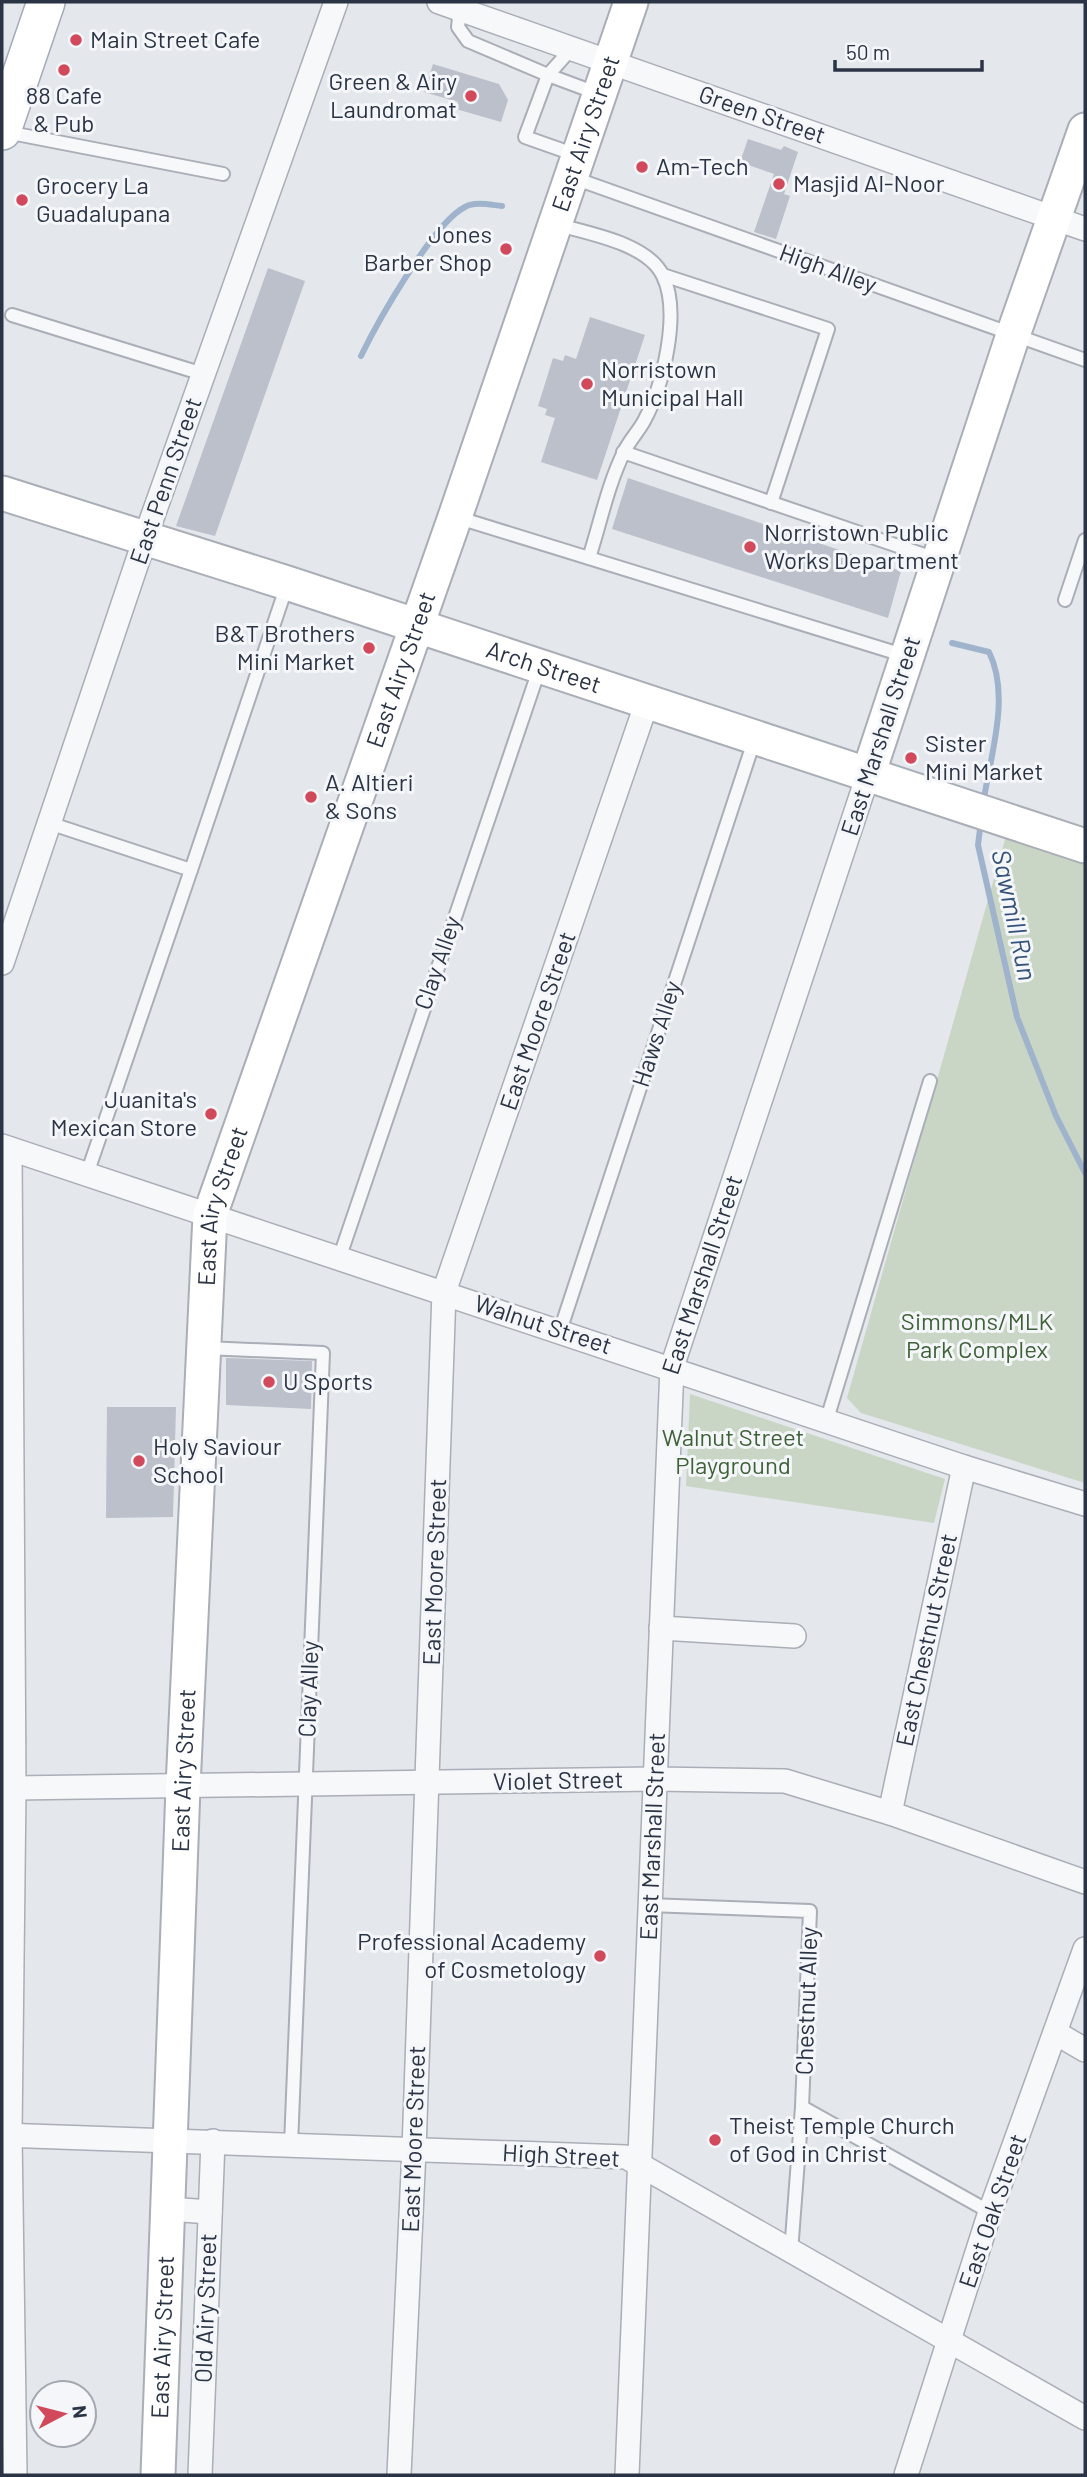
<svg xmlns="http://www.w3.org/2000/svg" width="1087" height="2477" font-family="Barlow,sans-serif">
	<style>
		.green { fill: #c9d6c5 }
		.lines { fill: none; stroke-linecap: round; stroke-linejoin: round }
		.stream { stroke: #9fb4cc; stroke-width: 6 }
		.building { fill: #bbc0ca }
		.lane-casing { stroke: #a9aeb7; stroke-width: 16 }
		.street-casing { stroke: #a9aeb7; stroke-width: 26 }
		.secondary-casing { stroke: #a9aeb7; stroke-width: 37 }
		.primary-casing { stroke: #a3abb8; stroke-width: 40 }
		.lane { stroke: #f7f8fa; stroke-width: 12 }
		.street { stroke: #f7f8fa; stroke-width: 23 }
		.secondary { stroke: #fff; stroke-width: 33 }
		.primary { stroke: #fff; stroke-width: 37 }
		.poi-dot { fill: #d1495b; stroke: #f4f6f9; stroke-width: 2.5 }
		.labels { text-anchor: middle; stroke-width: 6; stroke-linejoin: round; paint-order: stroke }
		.poi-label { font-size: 24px; fill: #2b3445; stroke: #f4f6f9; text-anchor: start }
		.street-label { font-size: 24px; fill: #2b3445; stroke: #f4f6f9 }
		.park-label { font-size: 24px; fill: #3f6138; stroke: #f4f6f9 }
		.water-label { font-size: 26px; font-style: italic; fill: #34527a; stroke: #f4f6f9 }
	</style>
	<rect width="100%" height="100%" fill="#e4e7ec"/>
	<g class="green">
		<polygon points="1006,836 1085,862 1085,1483 861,1413 847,1398"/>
		<polygon points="690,1394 945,1479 934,1523 686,1486"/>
	</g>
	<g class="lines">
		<g class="stream">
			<path d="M 361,356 C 377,323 433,223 465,207 C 475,201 491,205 502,206"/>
			<path d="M 952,643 L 989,652 C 1011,696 990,757 983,804"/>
			<polyline points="981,821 978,845 1017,1017 1056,1116 1085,1173"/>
		</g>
	</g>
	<g class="building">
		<polygon points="433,64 499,84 508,100 501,122 456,109 458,102 424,92"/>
		<polygon points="748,139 781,150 784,146 798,152 784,194 790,196 776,239 754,232 774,174 740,162"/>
		<polygon points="268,268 305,281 215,536 176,526"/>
		<polygon points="590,317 645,335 597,480 541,462 555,418 545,415 547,409 538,406 553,358 563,361 565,355 576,359"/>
		<polygon points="628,478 901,571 888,618 612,529"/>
		<polygon points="226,1358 312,1361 311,1409 226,1405"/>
		<polygon points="107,1407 176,1407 173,1517 106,1518"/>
	</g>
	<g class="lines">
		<g class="lane-casing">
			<g id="lane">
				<polyline points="460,9 458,27 468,41 548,75 572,48"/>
				<polyline points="6,132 223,174"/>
				<polyline points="576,155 525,137 548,75 599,94"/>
				<polyline points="571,177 1085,360"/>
				<path d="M 555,224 C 586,233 648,243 663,276 C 681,313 663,386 644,421 C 638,432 629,441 624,452 C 608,484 600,524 589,558"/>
				<polyline points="663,275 828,329 771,503"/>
				<polyline points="12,315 203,374"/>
				<polyline points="623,452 939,560"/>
				<polyline points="456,517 906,656"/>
				<polyline points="1065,600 1085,540"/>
				<polyline points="49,823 191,870 87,1174"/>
				<polyline points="191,870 287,585"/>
				<polyline points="339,1259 540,667"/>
				<polyline points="560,1331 755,738"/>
				<polyline points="206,1348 323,1353 291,2145"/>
				<polyline points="827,1419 930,1081"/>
				<polyline points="648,1905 810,1911 802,2107 791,2252"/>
				<polyline points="802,2107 990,2212"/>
			</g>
		</g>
		<g class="street-casing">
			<g id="street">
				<polyline points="439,2 1085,229"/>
				<polyline points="2,963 151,521 336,2"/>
				<polyline points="2,1146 964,1467 1085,1504"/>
				<polyline points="10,1149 14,1788 10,2134 15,2475"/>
				<polyline points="661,1628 794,1636"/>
				<polyline points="14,1788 655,1779 785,1781 890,1813 1085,1882"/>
				<polyline points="890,1813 964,1467"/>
				<polyline points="1056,2033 1085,2050"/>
				<polyline points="2,2135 626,2157 1085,2418"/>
				<polyline points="168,2209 210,2212"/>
				<polyline points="200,2475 213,2141"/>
				<polyline points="399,2475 414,2150 444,1292 647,702"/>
				<path id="s1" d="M 627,2475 L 672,1367 L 869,772"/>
				<polyline points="906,2475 990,2212 1085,1949"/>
			</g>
		</g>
		<g class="secondary-casing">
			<g id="secondary">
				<path id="s2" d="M 2,493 L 287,583 L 1085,846"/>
				<polyline points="869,772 1013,335 1085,130"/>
				<path id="s3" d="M 158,2475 L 183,1787 L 210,1215 L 455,517 L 631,2"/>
			</g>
		</g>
		<g class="primary-casing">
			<polyline id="primary" points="2,131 46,2"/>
		</g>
		<use href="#lane" class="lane"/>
		<use href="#street" class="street"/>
		<use href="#secondary" class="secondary"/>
		<use href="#primary" class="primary"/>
	</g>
	<g class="poi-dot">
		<circle cx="76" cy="40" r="7"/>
		<circle cx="64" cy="70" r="7"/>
		<circle cx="471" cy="96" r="7"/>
		<circle cx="642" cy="167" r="7"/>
		<circle cx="779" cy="184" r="7"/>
		<circle cx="22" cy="200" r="7"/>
		<circle cx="506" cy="249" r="7"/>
		<circle cx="587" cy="384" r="7"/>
		<circle cx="750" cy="547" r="7"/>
		<circle cx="369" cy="648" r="7"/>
		<circle cx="911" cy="758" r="7"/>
		<circle cx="311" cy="797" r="7"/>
		<circle cx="211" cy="1114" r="7"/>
		<circle cx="269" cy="1382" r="7"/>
		<circle cx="139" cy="1461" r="7"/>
		<circle cx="600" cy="1956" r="7"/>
		<circle cx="715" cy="2140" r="7"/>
	</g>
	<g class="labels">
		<g class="poi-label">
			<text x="90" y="48">Main Street Cafe</text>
			<text x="457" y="90" text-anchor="end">Green &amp; Airy<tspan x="457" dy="28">Laundromat</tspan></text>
			<text x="64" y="104" text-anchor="middle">88 Cafe<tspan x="64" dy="28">&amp; Pub</tspan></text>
			<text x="656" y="175">Am-Tech</text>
			<text x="793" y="192">Masjid Al-Noor</text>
			<text x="36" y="194">Grocery La<tspan x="36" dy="28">Guadalupana</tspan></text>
			<text x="492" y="243" text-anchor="end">Jones<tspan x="492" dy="28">Barber Shop</tspan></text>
			<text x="601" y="378">Norristown<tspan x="601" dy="28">Municipal Hall</tspan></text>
			<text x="764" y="541">Norristown Public<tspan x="764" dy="28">Works Department</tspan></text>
			<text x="355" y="642" text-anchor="end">B&amp;T Brothers<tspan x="355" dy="28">Mini Market</tspan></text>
			<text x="925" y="752">Sister<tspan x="925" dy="28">Mini Market</tspan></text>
			<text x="325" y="791">A. Altieri<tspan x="325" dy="28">&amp; Sons</tspan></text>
			<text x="197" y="1108" text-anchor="end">Juanita's<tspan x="197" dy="28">Mexican Store</tspan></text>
			<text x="283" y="1390">U Sports</text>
			<text x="153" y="1455">Holy Saviour<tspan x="153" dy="28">School</tspan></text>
			<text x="586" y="1950" text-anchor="end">Professional Academy<tspan x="586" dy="28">of Cosmetology</tspan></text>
			<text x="729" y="2134">Theist Temple Church<tspan x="729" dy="28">of God in Christ</tspan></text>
		</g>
		<g class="street-label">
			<text transform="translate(762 115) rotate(19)" y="8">Green Street</text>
			<text dy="8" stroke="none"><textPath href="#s3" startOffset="2406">East Airy Street</textPath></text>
			<text transform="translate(828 269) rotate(20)" y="8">High Alley</text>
			<text transform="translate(166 481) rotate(-71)" y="8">East Penn Street</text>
			<text dy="8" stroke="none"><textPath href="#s3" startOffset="1839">East Airy Street</textPath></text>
			<text dy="8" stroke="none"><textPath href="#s2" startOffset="569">Arch Street</textPath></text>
			<text transform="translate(881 736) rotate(-72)" y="8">East Marshall Street</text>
			<text transform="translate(438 963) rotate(-71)" y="8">Clay Alley</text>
			<text transform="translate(538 1021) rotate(-71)" y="8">East Moore Street</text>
			<text transform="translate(657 1034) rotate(-72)" y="8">Haws Alley</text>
			<text dy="8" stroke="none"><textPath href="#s3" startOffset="1272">East Airy Street</textPath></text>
			<text dy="8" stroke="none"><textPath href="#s1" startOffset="1206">East Marshall Street</textPath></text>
			<text transform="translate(543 1325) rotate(18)" y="8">Walnut Street</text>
			<text transform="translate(435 1572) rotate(-88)" y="8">East Moore Street</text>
			<text transform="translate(927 1640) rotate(-78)" y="8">East Chestnut Street</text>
			<text transform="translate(309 1689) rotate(-88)" y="8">Clay Alley</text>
			<text dy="8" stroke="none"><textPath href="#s3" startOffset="705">East Airy Street</textPath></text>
			<text transform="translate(558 1781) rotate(-1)" y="8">Violet Street</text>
			<text dy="8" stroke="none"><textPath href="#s1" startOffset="639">East Marshall Street</textPath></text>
			<text transform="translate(807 2001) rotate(-88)" y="8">Chestnut Alley</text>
			<text transform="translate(414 2139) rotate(-88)" y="8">East Moore Street</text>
			<text transform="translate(561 2156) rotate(3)" y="8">High Street</text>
			<text transform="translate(993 2211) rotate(-71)" y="8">East Oak Street</text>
			<text transform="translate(206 2308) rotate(-88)" y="8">Old Airy Street</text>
			<text dy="8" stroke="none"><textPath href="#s3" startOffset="138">East Airy Street</textPath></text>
		</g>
		<g class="park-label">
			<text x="977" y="1330">Simmons/MLK<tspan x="977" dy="28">Park Complex</tspan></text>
			<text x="733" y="1446">Walnut Street<tspan x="733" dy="28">Playground</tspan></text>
		</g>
		<g class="water-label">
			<text transform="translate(1014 915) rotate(78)" y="9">Sawmill Run</text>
		</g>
	</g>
	<rect width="1087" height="2477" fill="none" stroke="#2b3445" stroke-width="7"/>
	<g transform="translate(63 2414) rotate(83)"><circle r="33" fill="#f4f6f9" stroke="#a4a8b1" stroke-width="2"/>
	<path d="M0-5L12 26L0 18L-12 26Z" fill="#d1495b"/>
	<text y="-10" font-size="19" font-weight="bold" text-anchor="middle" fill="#2b3445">N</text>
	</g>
	<path d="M835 60v10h147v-10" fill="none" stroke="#2b3445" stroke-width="3.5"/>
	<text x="846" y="60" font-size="21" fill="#2b3445" stroke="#f4f6f9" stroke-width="5" paint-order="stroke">50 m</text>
</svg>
